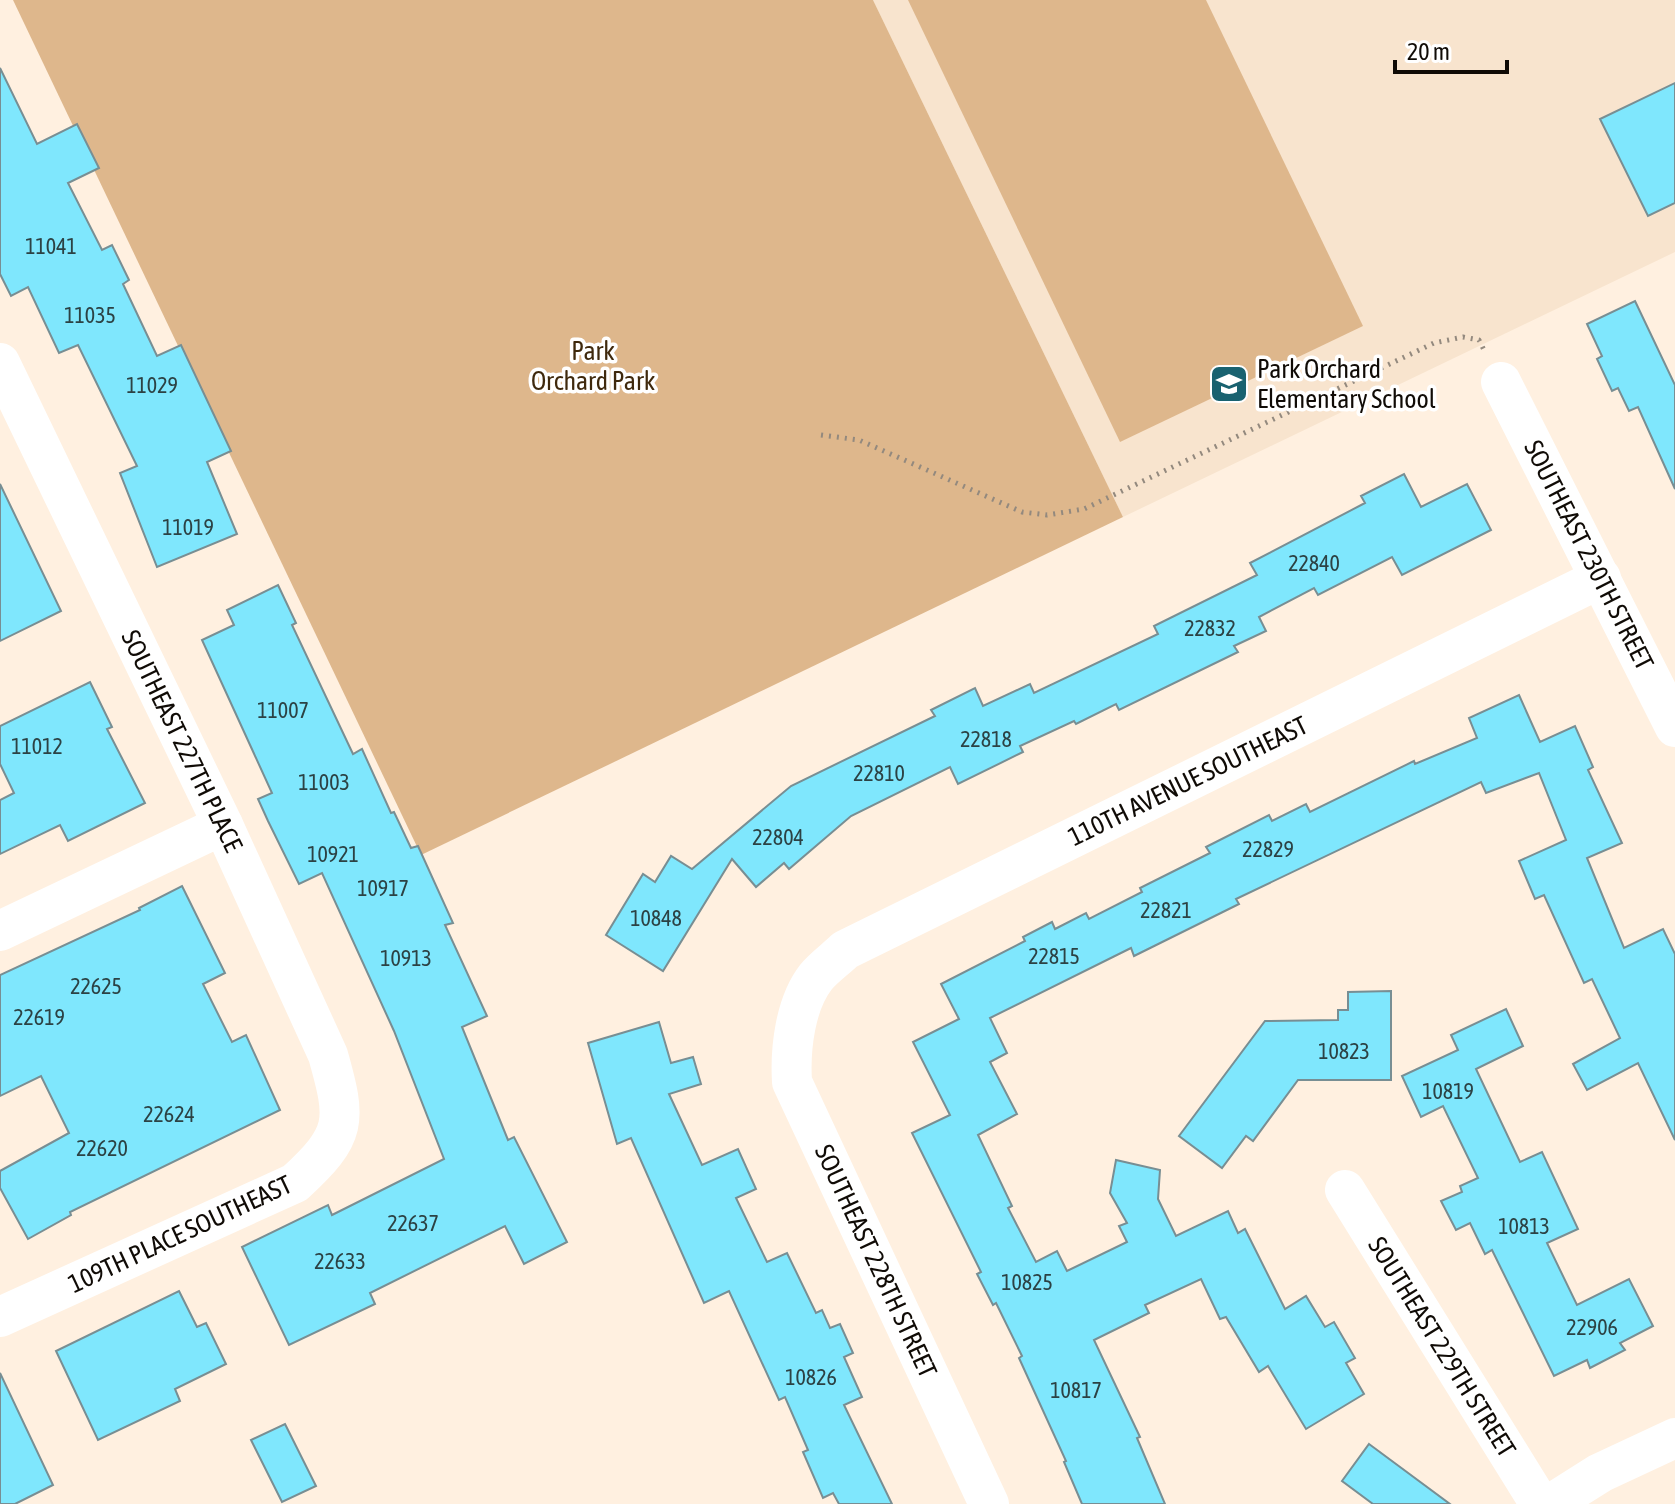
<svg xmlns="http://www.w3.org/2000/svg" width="1675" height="1504" font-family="'Asap Condensed',sans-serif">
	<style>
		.built { fill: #f8e4ce }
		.green { fill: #deb78c }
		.building { fill: #7fe7fd; stroke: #788e93; stroke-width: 2 }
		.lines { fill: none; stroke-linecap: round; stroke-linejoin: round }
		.path { stroke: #93897e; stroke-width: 5; stroke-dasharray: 2 6; stroke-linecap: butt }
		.minor { stroke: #fff; stroke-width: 40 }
		.labels { text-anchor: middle; stroke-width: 7; stroke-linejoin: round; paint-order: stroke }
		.number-label { font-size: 22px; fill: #2c4244 }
		.park-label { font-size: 26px; fill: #3f290d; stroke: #fff }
		.poi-label { font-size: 26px; fill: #100b06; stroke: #fff; text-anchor: start }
		.street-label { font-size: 26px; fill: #100b06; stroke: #fff }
	</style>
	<rect width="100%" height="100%" fill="#fff0e0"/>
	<polygon class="built" points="873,0 1675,0 1675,252 1123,517"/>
	<g class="green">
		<polygon points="13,0 873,0 1123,517 421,855"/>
		<polygon points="908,0 1206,0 1363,326 1120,442"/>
	</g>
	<g class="building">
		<polygon points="0,68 37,144 77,124 99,168 68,183 102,250 112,245 129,280 123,284 157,356 181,345 231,451 207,462 237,534 157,567 120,473 137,466 78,345 59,353 28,287 11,296 0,274"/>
		<polygon points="1675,83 1675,203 1648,216 1600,119"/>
		<polygon points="1635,301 1675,385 1675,489 1638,407 1629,411 1618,388 1612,391 1597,359 1602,356 1587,324"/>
		<polygon points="1404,474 1421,507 1467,484 1491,530 1402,575 1392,557 1318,595 1314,588 1259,617 1266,631 1234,646 1238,652 1119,710 1116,704 1076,724 1074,721 1020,746 1023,752 958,784 950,767 851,816 789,869 784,863 756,887 732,859 663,971 606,935 643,874 655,882 671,856 692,869 791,786 935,716 931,710 975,688 983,706 1030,684 1034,693 1158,634 1154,626 1257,575 1250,563 1365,503 1361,496"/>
		<polygon points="0,484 61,611 0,641"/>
		<polygon points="278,585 296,623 292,625 353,754 362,749 391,813 394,812 411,848 418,846 453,923 445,925 487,1016 462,1027 508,1140 514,1137 567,1242 524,1264 505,1226 370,1293 375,1304 289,1345 242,1247 328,1205 332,1215 444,1159 394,1031 322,873 299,884 268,821 258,799 272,793 202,640 234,625 227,610"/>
		<polygon points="90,682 112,727 107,729 145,803 68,841 60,825 0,854 0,800 14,793 0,764 0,726"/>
		<polygon points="1519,695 1540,742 1575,726 1593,767 1588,770 1622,843 1587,858 1624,948 1663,929 1675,954 1675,1140 1638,1063 1587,1090 1573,1064 1620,1038 1592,979 1584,983 1544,895 1535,899 1519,861 1566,840 1539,773 1486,793 1481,782 1236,899 1239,904 1134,956 1131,948 990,1018 1007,1053 990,1062 1017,1114 978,1135 1012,1206 1008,1208 1036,1262 1057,1251 1067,1271 1127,1242 1119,1226 1127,1223 1110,1193 1116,1160 1160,1170 1158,1199 1176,1236 1228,1211 1238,1233 1245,1229 1285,1309 1306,1296 1325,1327 1334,1322 1355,1358 1346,1363 1364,1394 1306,1429 1268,1366 1259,1372 1226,1317 1220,1319 1201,1279 1145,1305 1149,1313 1094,1340 1140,1437 1137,1438 1165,1504 1082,1504 1064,1462 1066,1461 1019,1358 1022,1356 996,1303 993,1305 977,1274 981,1272 912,1133 950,1115 913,1042 959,1019 941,984 1025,941 1023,937 1052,922 1055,929 1086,913 1089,919 1142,892 1140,888 1210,853 1206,847 1269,815 1272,821 1306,804 1310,812 1414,761 1415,764 1477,738 1469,718"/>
		<polygon points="182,886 225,973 203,984 232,1042 246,1035 280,1110 70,1212 71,1215 28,1239 0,1188 0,1171 69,1133 41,1076 0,1096 0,975 140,910 139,908"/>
		<polygon points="1391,991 1391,1080 1298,1080 1253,1141 1246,1136 1222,1168 1179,1136 1265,1021 1338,1020 1338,1010 1348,1010 1348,992"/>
		<polygon points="1506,1009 1523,1046 1476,1069 1520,1162 1542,1152 1578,1229 1547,1243 1577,1305 1629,1279 1653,1326 1620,1343 1625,1350 1590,1368 1587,1360 1554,1376 1492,1250 1485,1254 1470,1223 1456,1230 1441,1201 1462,1192 1460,1186 1478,1178 1443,1106 1421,1117 1402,1076 1458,1050 1451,1035"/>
		<polygon points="659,1022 671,1063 693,1057 701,1084 669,1094 702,1165 738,1149 756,1189 736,1198 767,1262 787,1253 816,1313 822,1310 830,1328 840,1324 853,1353 844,1357 862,1397 844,1405 892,1504 839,1504 833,1493 823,1498 803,1452 808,1450 785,1397 779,1400 729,1291 704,1303 631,1138 617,1144 588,1043"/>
		<polygon points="179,1291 197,1327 206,1323 226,1364 175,1389 180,1401 98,1440 56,1351"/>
		<polygon points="0,1373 53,1485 15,1504 0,1504"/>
		<polygon points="285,1424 316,1486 282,1502 251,1440"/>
		<polygon points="1369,1444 1450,1504 1373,1504 1342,1481"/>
	</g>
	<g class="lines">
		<polyline class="path" points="821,435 859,440 1022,512 1047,515 1084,509 1434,343 1463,337 1479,340 1484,350"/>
		<g class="minor">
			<path d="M 0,363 L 223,825 L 328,1055 C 347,1122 347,1135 295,1183 L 0,1317"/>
			<polyline points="1501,382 1675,727"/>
			<polyline points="0,931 223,825"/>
			<polyline points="1345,1190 1540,1504"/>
			<path d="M 989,1504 L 792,1082 C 790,1049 795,1004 816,977 C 824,967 836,959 845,950 L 1601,578"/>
			<polyline points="1551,1504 1600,1473 1675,1438"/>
		</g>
	</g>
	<defs>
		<g id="school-square" transform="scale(2)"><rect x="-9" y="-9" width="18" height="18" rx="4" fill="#196270" stroke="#fff"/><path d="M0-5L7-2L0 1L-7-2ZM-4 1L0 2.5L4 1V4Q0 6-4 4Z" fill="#fff"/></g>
	</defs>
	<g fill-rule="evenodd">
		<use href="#school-square" x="1229" y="384"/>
	</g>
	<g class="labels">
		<g class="number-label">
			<text x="51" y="254">11041</text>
			<text x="90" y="323">11035</text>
			<text x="152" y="393">11029</text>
			<text x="188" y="535">11019</text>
			<text x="1314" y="571">22840</text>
			<text x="1210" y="636">22832</text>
			<text x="283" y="718">11007</text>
			<text x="986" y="747">22818</text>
			<text x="37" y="754">11012</text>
			<text x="879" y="781">22810</text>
			<text x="324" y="790">11003</text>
			<text x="778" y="845">22804</text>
			<text x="1268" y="857">22829</text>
			<text x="333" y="862">10921</text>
			<text x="383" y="896">10917</text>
			<text x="1166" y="918">22821</text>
			<text x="656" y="926">10848</text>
			<text x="1054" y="964">22815</text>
			<text x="406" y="966">10913</text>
			<text x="96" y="994">22625</text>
			<text x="39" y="1025">22619</text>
			<text x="1344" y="1059">10823</text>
			<text x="1448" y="1099">10819</text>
			<text x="169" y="1122">22624</text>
			<text x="102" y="1156">22620</text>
			<text x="413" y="1231">22637</text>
			<text x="1524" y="1234">10813</text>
			<text x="340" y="1269">22633</text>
			<text x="1027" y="1290">10825</text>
			<text x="1592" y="1335">22906</text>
			<text x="811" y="1385">10826</text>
			<text x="1076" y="1398">10817</text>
		</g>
		<g class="park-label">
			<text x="593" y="360">Park<tspan x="593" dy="30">Orchard Park</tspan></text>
		</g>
		<g class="poi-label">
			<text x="1257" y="378">Park Orchard<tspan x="1257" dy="30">Elementary School</tspan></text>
		</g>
		<g class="street-label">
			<text transform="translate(1589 555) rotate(63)" y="9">SOUTHEAST 230TH STREET</text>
			<text transform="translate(182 741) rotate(64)" y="9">SOUTHEAST 227TH PLACE</text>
			<text transform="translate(1188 781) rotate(-26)" y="9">110TH AVENUE SOUTHEAST</text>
			<text transform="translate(180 1234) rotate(-25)" y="9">109TH PLACE SOUTHEAST</text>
			<text transform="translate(876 1261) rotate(65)" y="9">SOUTHEAST 228TH STREET</text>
			<text transform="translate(1442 1347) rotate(58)" y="9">SOUTHEAST 229TH STREET</text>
		</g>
	</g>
	<path d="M1395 60v12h112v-12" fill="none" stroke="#100b06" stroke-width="4"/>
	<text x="1407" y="60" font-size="24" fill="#100b06" stroke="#ffffff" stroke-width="6" paint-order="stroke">20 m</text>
</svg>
